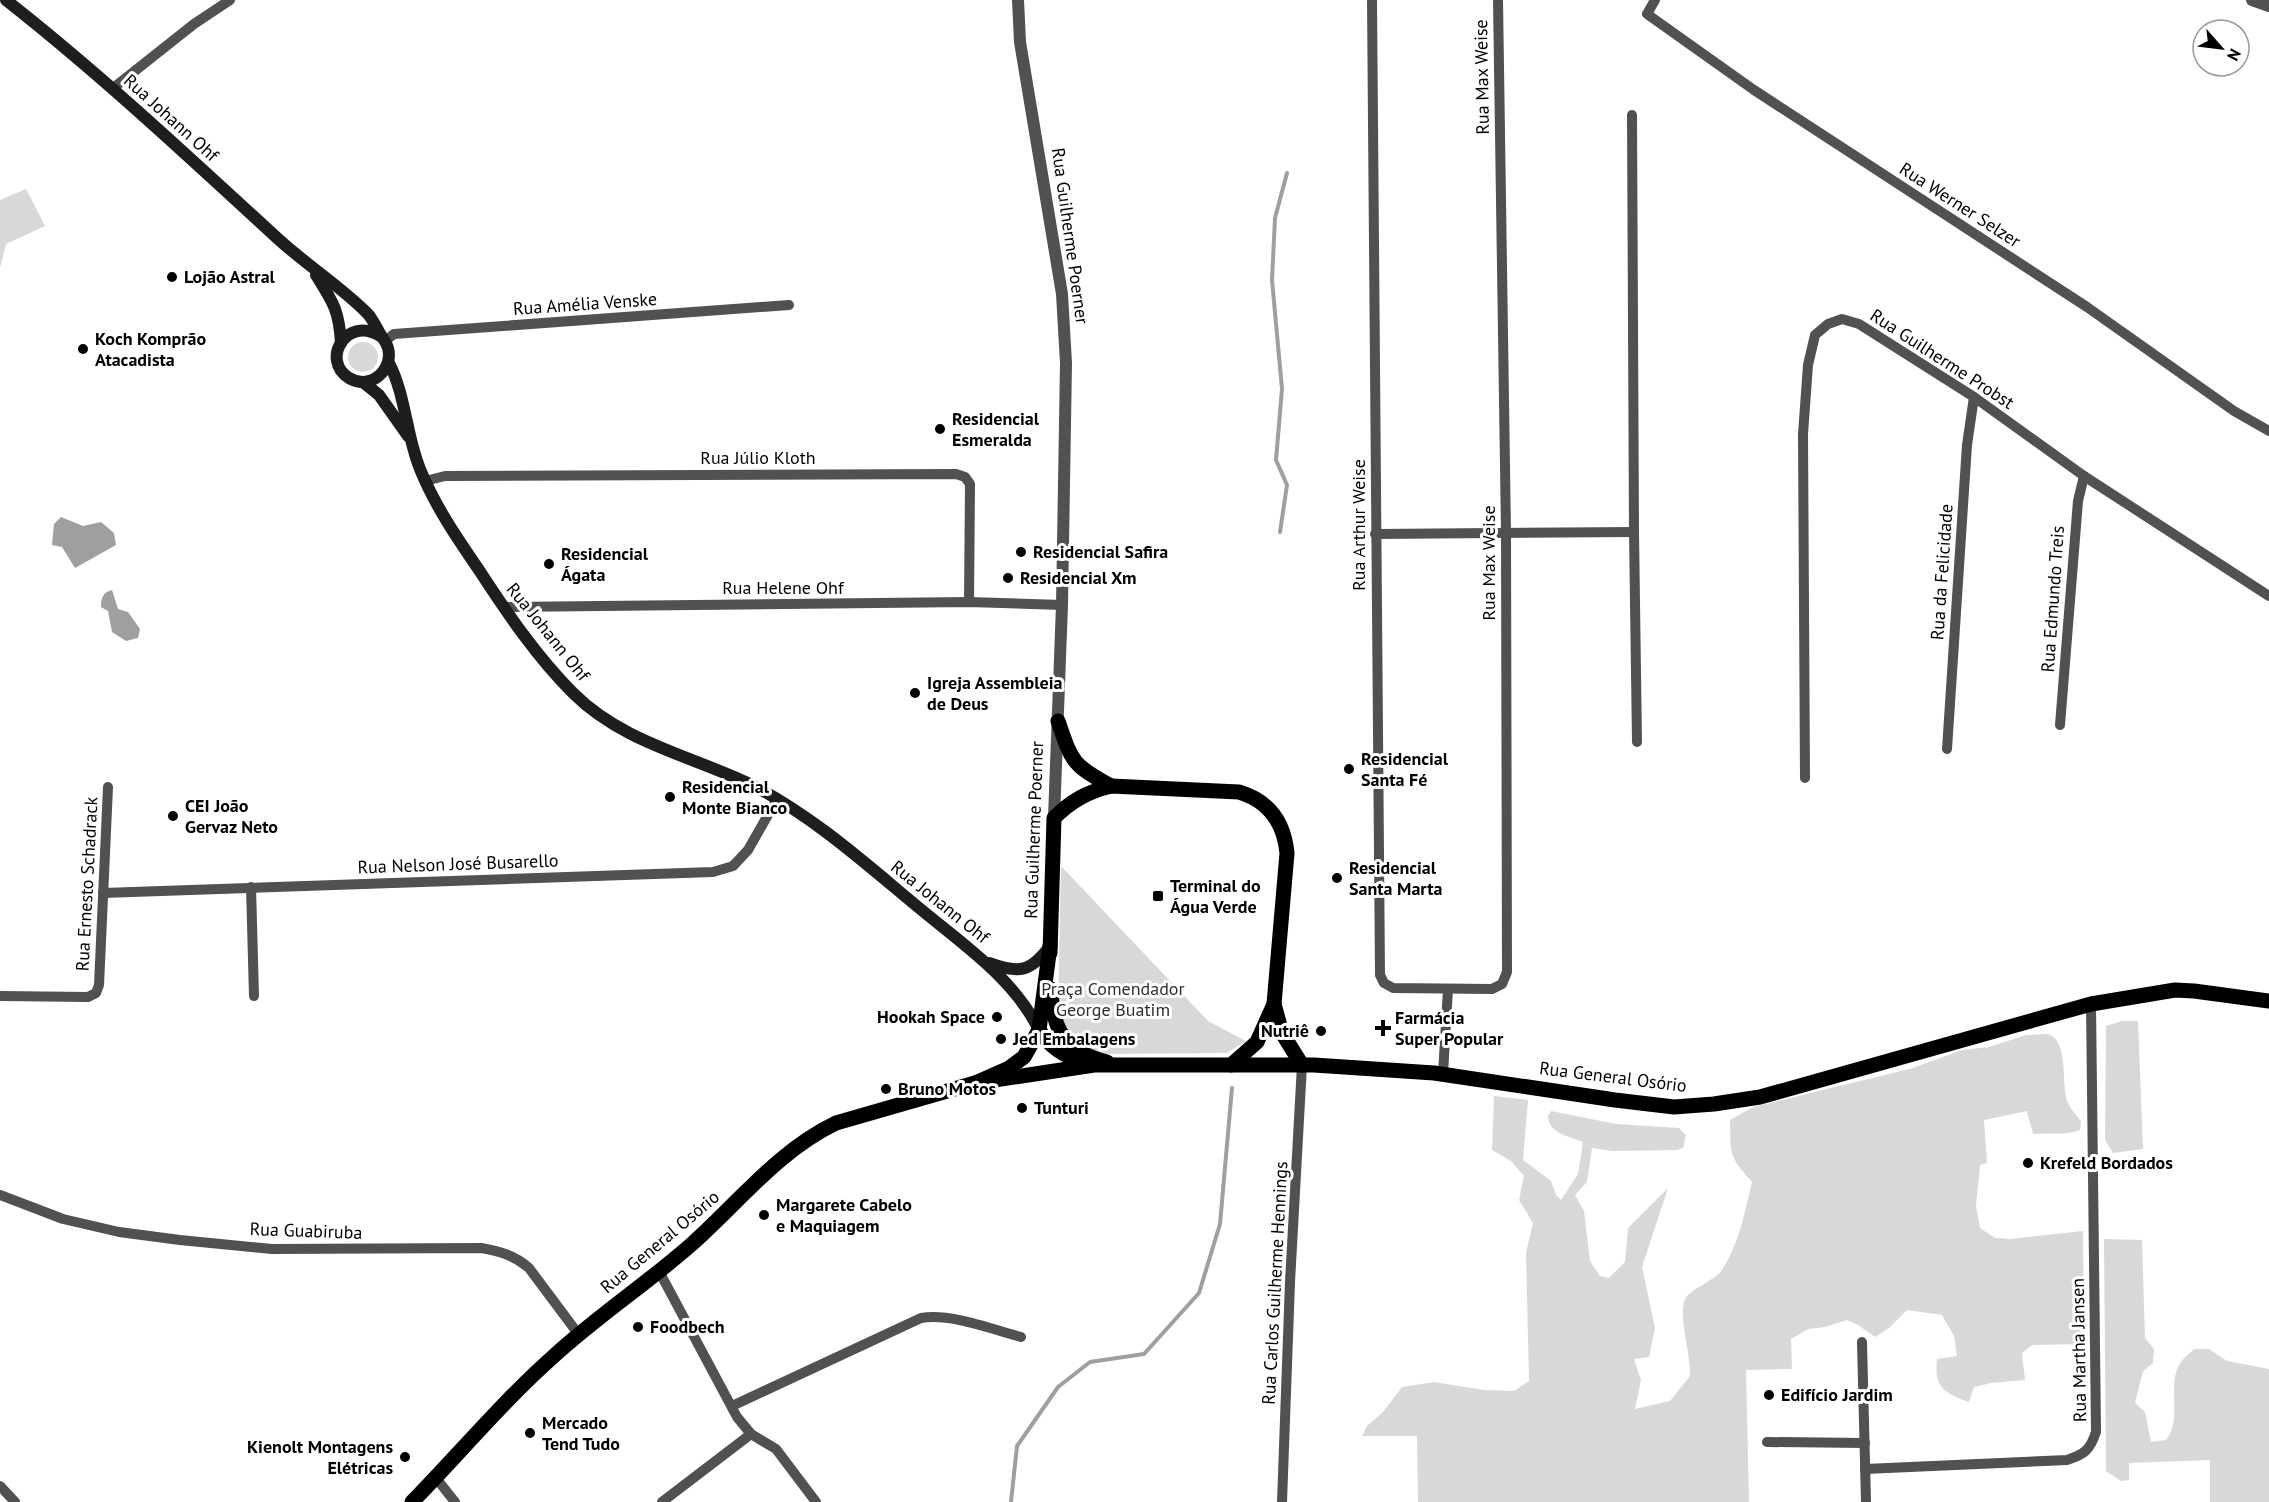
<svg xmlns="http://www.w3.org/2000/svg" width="2269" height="1502" font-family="'PT Sans',sans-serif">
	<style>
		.green { fill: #d8d8d8 }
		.water { fill: #9f9f9f }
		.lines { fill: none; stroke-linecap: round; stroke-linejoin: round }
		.stream { stroke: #9f9f9f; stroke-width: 4 }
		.minor { stroke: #515151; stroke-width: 10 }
		.tertiary { stroke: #515151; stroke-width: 12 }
		.secondary { stroke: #1e1e1e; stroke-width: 12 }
		.primary { stroke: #000; stroke-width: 15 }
		.poi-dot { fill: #000; stroke: #fff; stroke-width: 2 }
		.labels { text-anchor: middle; stroke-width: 6; stroke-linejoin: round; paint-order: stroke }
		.street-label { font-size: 18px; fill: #000; stroke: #fff }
		.poi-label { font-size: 18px; font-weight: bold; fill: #000; stroke: #fff; text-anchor: start }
		.park-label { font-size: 18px; fill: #2f2f2f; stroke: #fff }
	</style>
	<rect width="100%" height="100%" fill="#fff"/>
	<g class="green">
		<polygon points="26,189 45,226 6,244 0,268 0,200"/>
		<circle cx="363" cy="357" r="15"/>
		<polygon points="1061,866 1208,1021 1246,1041 1227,1053 1100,1054 1084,1048 1070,1036 1058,1013"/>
		<polygon points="2122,1021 2138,1021 2143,1149 2113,1153 2105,1140 2106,1026"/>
		<path d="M 2048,1034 C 2069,1041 2061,1082 2067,1101 C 2070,1108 2076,1115 2081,1121 L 2080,1130 C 2066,1136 2048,1132 2033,1134 L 2027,1111 L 1984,1120 L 1987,1163 L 1980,1165 L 1976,1206 L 1980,1228 L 1995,1238 L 2010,1239 L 2083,1231 L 2084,1344 L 2032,1345 L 2022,1353 L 2025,1380 L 1991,1383 L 1974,1387 L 1969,1402 C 1944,1393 1934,1388 1937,1359 L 1957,1356 L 1954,1336 L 1942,1315 L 1907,1310 L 1889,1328 L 1875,1337 L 1858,1325 L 1847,1320 L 1825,1327 L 1808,1329 L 1791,1339 L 1792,1369 L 1746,1370 L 1749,1502 L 1418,1502 L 1417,1436 L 1362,1436 L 1367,1426 L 1383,1412 L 1402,1387 L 1434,1382 L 1484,1390 L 1514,1391 L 1529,1381 L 1526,1253 L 1533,1223 L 1519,1200 L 1524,1176 L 1511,1161 L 1492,1150 L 1494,1096 L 1528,1100 L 1523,1160 L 1551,1181 L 1556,1195 L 1561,1200 L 1578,1174 L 1583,1142 C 1570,1136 1548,1134 1548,1116 L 1551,1111 L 1616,1124 L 1679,1128 L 1686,1135 L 1683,1148 L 1677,1150 L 1612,1151 L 1592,1148 L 1587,1182 L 1575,1195 L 1584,1211 L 1590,1261 L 1600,1276 L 1609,1278 L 1625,1262 L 1628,1228 L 1668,1188 L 1642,1267 L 1655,1328 L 1649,1357 L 1634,1359 L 1641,1380 L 1635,1409 L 1670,1401 L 1690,1376 C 1691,1355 1679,1320 1684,1302 C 1687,1289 1714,1282 1722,1270 C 1739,1244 1745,1211 1752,1182 C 1728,1155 1731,1155 1730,1120 L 1753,1107 L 1913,1068 L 1962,1050 L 1989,1047 L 2026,1035 Z"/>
		<path d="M 2104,1239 L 2142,1240 L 2145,1338 L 2154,1349 L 2153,1363 L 2143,1371 L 2135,1403 L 2145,1412 L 2151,1442 L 2166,1440 C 2182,1421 2168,1389 2178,1367 C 2181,1360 2189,1354 2194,1349 L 2209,1349 L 2227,1361 L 2269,1369 L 2269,1502 L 2210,1502 L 2210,1460 L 2129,1463 L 2129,1480 L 2121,1481 L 2106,1471 Z"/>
	</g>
	<g class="water">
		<polygon points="61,517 83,526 101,522 114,533 116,545 75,568 62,547 52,545 54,524"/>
		<path d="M 112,590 L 118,609 L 128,612 L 140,629 L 138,638 L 126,641 L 112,632 L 108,611 L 101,607 C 101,598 103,592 112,590 Z"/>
	</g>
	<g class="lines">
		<g class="stream">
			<polyline points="1280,532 1287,485 1276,460 1282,389 1272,280 1275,218 1287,173"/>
			<polyline points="1011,1502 1017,1446 1058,1387 1090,1362 1144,1354 1199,1293 1220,1224 1232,1088"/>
		</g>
		<g class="minor">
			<polyline points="1372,0 1380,975 1384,983 1393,988 1492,989 1502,984 1507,972 1506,533 1498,0"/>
			<polyline points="1655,0 1647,14 1754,90 2087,307 2234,411 2269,431"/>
			<polyline points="112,89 194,24 230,0"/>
			<polyline points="1632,115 1634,532 1637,742"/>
			<polyline points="385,341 394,334 789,305"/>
			<polyline points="425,481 445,476 956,474 965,477 970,484 969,602"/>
			<polyline points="1375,534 1634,532"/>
			<polyline points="503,607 969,602 1062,605"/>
			<polyline points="2060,725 2078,501 2084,476"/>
			<polyline points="1947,749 1967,445 1974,397"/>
			<polyline points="1805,778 1803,434 1808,365 1815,335 1828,324 1842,319 1859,324 1974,397 2084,476 2269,596"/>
			<polyline points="251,887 254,996"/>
			<polyline points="103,893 713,872 733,866 748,850 777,799"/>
			<polyline points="0,996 88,997 96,993 99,985 108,787"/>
			<polyline points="1443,1074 1448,989"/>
			<path d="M 0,1195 L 63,1219 L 119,1232 L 180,1240 L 272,1249 L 481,1248 C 499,1251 514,1255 529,1268 L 579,1335"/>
			<polyline points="660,1273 737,1417 751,1434 776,1449 816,1502"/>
			<polyline points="1862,1342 1866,1502"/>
			<path d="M 732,1406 L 921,1318 C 951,1313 991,1329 1021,1337"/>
			<polyline points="1767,1442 1865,1443"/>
			<path d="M 1865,1469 L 2067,1460 C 2085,1454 2090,1450 2096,1432 L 2091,1004"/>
			<polyline points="436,1478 455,1502"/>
			<polyline points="0,1486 15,1502"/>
			<polyline points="662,1502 751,1434"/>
			<polyline points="1282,1502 1290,1282 1302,1065"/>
		</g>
		<g class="tertiary">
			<polyline points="1018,0 1020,42 1062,294 1066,363 1062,605 1054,818"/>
			<polyline points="2252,0 2269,6"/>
		</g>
		<g class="secondary">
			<path d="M 6,0 C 100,74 188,156 276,237 C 305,264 339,285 367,313 C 374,320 378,332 384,340 C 400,362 374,393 349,378 C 320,360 347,315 380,336"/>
			<path d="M 316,275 C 333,302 339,310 341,343"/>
			<path d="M 389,363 C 406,396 406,435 420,469 C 435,506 457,538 479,570 C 507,613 537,657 573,693 C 623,743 693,756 754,786 C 814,817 866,864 918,907 C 961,943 1014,978 1039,1030"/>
			<polyline points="363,382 379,395 408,436"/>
			<path d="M 989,963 C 1019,974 1031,972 1050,946"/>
		</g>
		<g class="primary">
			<path d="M 1058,721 C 1072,762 1072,765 1111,786"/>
			<path d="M 1050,953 L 1054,818 C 1071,801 1087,792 1111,786 L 1239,792 C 1269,801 1284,822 1287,853 L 1274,1004 L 1282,1033 L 1302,1065"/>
			<path d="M 1051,989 C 1052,1031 1066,1052 1107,1062"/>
			<path d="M 1039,1030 C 1050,1048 1066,1057 1085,1063"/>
			<polyline points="1231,1065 1257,1042 1274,1004"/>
			<polyline points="975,1083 1094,1065 1314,1065 1434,1073 1615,1100 1674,1107 1714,1104 1760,1097 2091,1004 2175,990 2194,991 2269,1001"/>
			<path d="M 412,1502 C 460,1453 504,1400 555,1355 C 599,1315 649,1282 693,1243 C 740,1201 778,1151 836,1123 L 975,1083 L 1009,1068 L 1024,1057 L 1039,1030 L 1050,946"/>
		</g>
	</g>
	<g class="poi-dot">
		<circle cx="172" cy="277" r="6"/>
		<circle cx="83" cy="349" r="6"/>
		<circle cx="940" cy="429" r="6"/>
		<circle cx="1021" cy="552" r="6"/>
		<circle cx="549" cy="564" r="6"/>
		<circle cx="1008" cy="578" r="6"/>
		<circle cx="915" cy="693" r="6"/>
		<circle cx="1349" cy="769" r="6"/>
		<circle cx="670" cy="797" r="6"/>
		<circle cx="173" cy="816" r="6"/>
		<circle cx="1337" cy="878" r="6"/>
		<rect x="1152" y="890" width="12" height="12" rx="3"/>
		<circle cx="997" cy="1017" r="6"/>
		<path d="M1380 1019h6v6h6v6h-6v6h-6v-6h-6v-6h6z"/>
		<circle cx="1321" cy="1031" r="6"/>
		<circle cx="1001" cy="1039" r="6"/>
		<circle cx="886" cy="1089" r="6"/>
		<circle cx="1022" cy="1108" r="6"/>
		<circle cx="2028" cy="1163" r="6"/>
		<circle cx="764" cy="1215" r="6"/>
		<circle cx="638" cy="1327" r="6"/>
		<circle cx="1769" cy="1395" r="6"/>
		<circle cx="530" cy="1433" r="6"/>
		<circle cx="405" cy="1457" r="6"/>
	</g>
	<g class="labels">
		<g class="street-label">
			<text transform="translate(1482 77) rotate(-91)" y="6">Rua Max Weise</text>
			<text transform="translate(171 118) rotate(42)" y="6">Rua Johann Ohf</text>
			<text transform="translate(1960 205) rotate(33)" y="6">Rua Werner Selzer</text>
			<text transform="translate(1070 236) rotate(82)" y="6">Rua Guilherme Poerner</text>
			<text transform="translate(585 304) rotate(-4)" y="6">Rua Amélia Venske</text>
			<text transform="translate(1942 359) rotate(33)" y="6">Rua Guilherme Probst</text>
			<text x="758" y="464">Rua Júlio Kloth</text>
			<text transform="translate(1359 525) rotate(-90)" y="6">Rua Arthur Weise</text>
			<text transform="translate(1489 563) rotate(-90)" y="6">Rua Max Weise</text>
			<text transform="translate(1942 572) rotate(-86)" y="6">Rua da Felicidade</text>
			<text x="783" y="594">Rua Helene Ohf</text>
			<text transform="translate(2053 599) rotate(-86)" y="6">Rua Edmundo Treis</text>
			<text transform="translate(548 632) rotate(51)" y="6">Rua Johann Ohf</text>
			<text transform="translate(1034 830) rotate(-88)" y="6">Rua Guilherme Poerner</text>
			<text transform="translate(458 864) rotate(-2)" y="6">Rua Nelson José Busarello</text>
			<text transform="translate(87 884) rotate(-87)" y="6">Rua Ernesto Schadrack</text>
			<text transform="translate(940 902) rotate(39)" y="6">Rua Johann Ohf</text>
			<text transform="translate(1613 1077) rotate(7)" y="6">Rua General Osório</text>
			<text transform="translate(306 1231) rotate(2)" y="6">Rua Guabiruba</text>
			<text transform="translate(660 1242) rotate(-40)" y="6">Rua General Osório</text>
			<text transform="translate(1275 1283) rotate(-87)" y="6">Rua Carlos Guilherme Hennings</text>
			<text transform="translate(2079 1350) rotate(-91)" y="6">Rua Martha Jansen</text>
		</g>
		<g class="poi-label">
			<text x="184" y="283">Lojão Astral</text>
			<text x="95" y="345">Koch Komprão<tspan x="95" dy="21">Atacadista</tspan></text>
			<text x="952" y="425">Residencial<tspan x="952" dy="21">Esmeralda</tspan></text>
			<text x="1033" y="558">Residencial Safira</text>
			<text x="561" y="560">Residencial<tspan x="561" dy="21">Ágata</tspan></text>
			<text x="1020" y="584">Residencial Xm</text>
			<text x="927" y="689">Igreja Assembleia<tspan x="927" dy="21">de Deus</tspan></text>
			<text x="1361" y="765">Residencial<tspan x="1361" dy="21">Santa Fé</tspan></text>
			<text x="682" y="793">Residencial<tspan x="682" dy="21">Monte Bianco</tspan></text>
			<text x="185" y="812">CEI João<tspan x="185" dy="21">Gervaz Neto</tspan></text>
			<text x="1349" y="874">Residencial<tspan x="1349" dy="21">Santa Marta</tspan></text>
			<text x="1170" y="892">Terminal do<tspan x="1170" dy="21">Água Verde</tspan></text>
			<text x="985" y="1023" text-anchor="end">Hookah Space</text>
			<text x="1395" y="1024">Farmácia<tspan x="1395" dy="21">Super Popular</tspan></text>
			<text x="1309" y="1037" text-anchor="end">Nutriê</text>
			<text x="1013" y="1045">Jed Embalagens</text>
			<text x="898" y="1095">Bruno Motos</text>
			<text x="1034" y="1114">Tunturi</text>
			<text x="2040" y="1169">Krefeld Bordados</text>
			<text x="776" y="1211">Margarete Cabelo<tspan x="776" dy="21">e Maquiagem</tspan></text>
			<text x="650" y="1333">Foodbech</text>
			<text x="1781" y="1401">Edifício Jardim</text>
			<text x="542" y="1429">Mercado<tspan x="542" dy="21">Tend Tudo</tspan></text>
			<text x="393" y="1453" text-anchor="end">Kienolt Montagens<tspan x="393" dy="21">Elétricas</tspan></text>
		</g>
		<g class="park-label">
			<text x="1113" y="995">Praça Comendador<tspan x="1113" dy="21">George Buatim</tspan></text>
		</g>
	</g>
	<g transform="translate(2221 48) rotate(118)"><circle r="28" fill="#ffffff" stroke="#999999" stroke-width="1.5"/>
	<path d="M0-4.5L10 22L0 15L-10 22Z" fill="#000000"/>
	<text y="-9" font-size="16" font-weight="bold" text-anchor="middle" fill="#000000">N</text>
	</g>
</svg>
